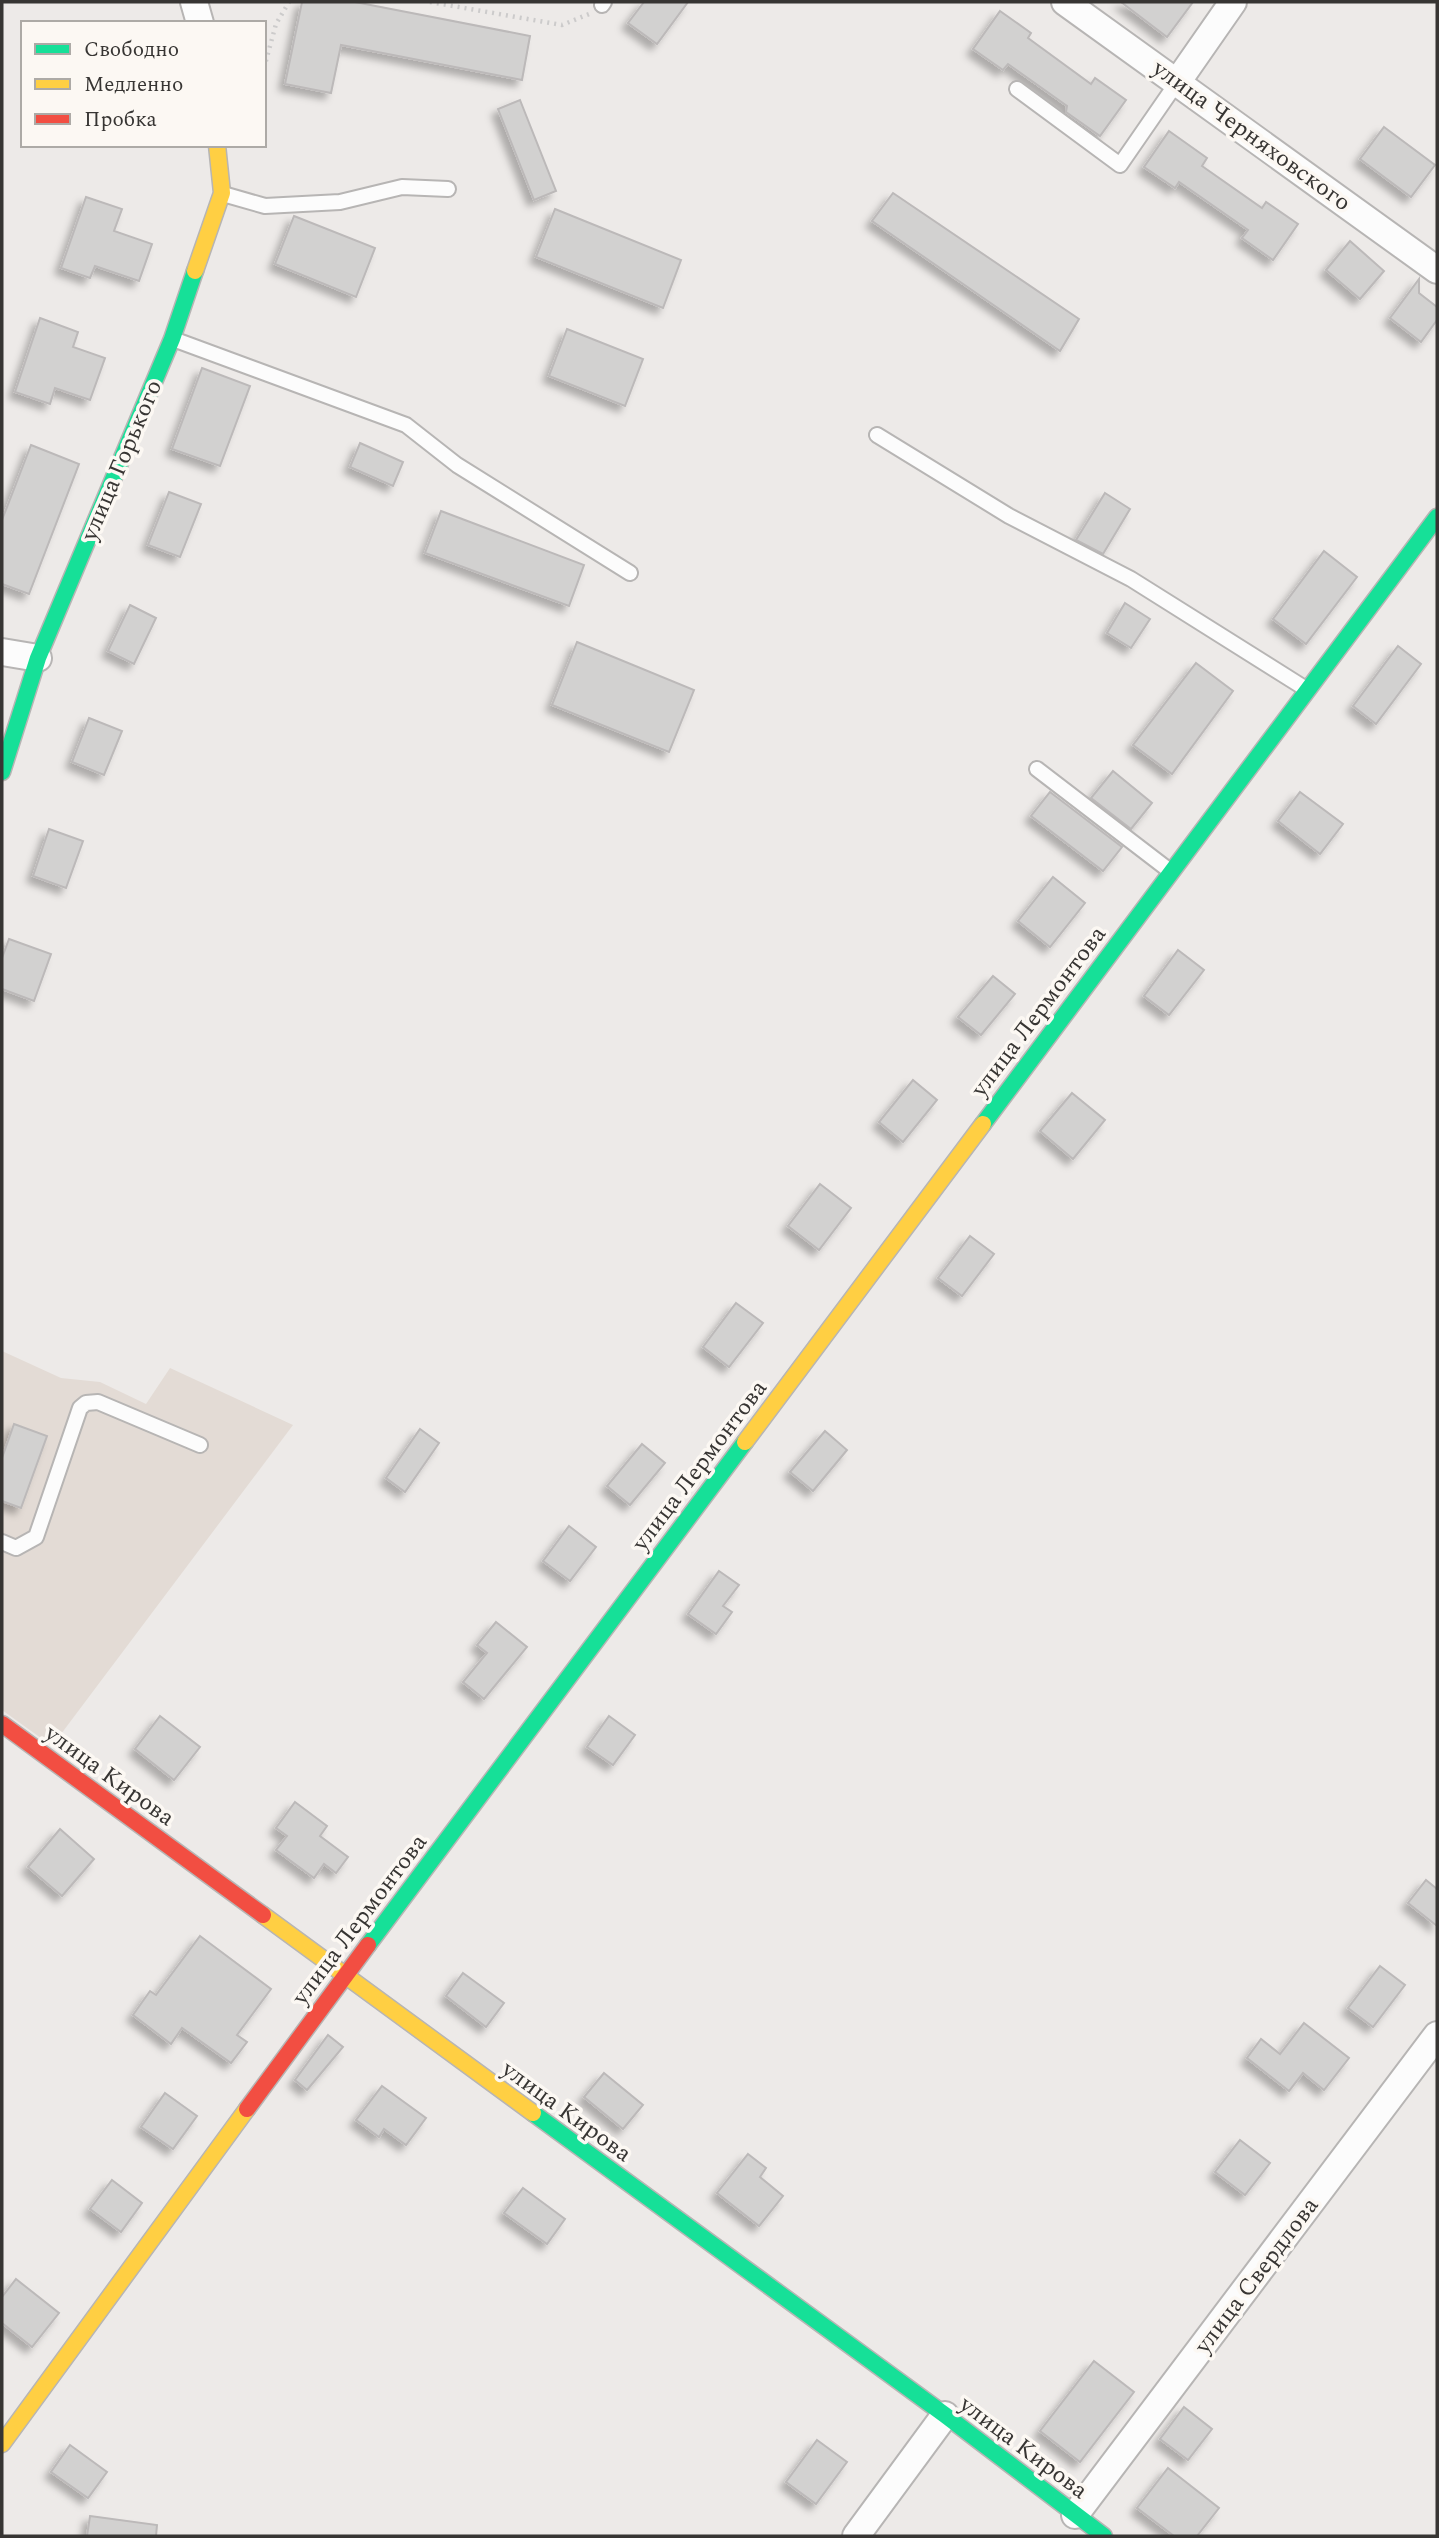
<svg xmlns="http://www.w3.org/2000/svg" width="1439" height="2538" font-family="Spectral,serif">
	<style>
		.built { fill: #e3dbd5 }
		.building { fill: #d2d1d0; stroke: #bcb9b9; stroke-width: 2; filter: url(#shadow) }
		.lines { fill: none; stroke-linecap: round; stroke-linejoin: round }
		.lane-casing { stroke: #b7b5b4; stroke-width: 18 }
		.street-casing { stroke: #b7b5b4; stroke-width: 30 }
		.fast-casing { stroke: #b7b5b4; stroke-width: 19 }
		.slow-casing { stroke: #b7b5b4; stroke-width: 19 }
		.jam-casing { stroke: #b7b5b4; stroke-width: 19 }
		.path { stroke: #cccbcb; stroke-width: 4.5; stroke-dasharray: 2 5; stroke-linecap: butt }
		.lane { stroke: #fcfcfc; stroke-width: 14 }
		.street { stroke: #fcfcfc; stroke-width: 26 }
		.fast { stroke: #16e098; stroke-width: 16 }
		.slow { stroke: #ffcf43; stroke-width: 16 }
		.jam { stroke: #f24e42; stroke-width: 16 }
		.labels { text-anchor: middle; stroke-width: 7; stroke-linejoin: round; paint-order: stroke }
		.street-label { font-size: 24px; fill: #373533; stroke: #fcf8f3 }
	</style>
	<defs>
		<filter id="shadow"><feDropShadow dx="-6" dy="6" stdDeviation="3.5" flood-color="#0004"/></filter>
	</defs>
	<rect width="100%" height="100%" fill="#edeae8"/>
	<polygon class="built" points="2,1351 61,1378 100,1382 146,1404 170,1368 293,1425 52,1746 2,1710"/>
	<g class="building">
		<polygon points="302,2 355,2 530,36 522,80 341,45 331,93 285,84"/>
		<polygon points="644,2 688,2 657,44 628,23"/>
		<polygon points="1121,2 1193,2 1167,37"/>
		<polygon points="1000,11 1031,33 1028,38 1091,84 1095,78 1126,100 1100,136 1066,112 1067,106 1008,64 1003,70 973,49"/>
		<polygon points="520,100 556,191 534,200 498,109"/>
		<polygon points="1384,127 1435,165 1411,197 1360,159"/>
		<polygon points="1169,131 1207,158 1202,166 1262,208 1266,202 1298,224 1273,260 1242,238 1248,230 1179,182 1175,188 1144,167"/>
		<polygon points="893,193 1079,319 1060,351 872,221"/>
		<polygon points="86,197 122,209 114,231 152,244 139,281 95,266 90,278 61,268"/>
		<polygon points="555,209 681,260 663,308 536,257"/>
		<polygon points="294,216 375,248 356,297 275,264"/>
		<polygon points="1350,241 1384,271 1360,299 1326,270"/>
		<polygon points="1419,279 1419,293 1437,307 1437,320 1421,342 1390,318"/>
		<polygon points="40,318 78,332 73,347 105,358 90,400 55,388 50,404 15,392"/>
		<polygon points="567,329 643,359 625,406 549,376"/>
		<polygon points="202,368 250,386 220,466 172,449"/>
		<polygon points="360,443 403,462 393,486 350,467"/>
		<polygon points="31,445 79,464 29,594 2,584 2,520"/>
		<polygon points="169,492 201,504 180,557 148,545"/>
		<polygon points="1105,493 1130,509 1103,554 1076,540"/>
		<polygon points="441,511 584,565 569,606 425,553"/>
		<polygon points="1324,551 1357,577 1306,644 1273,619"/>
		<polygon points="1125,603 1150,619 1131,648 1107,633"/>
		<polygon points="130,605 156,618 134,664 108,651"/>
		<polygon points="577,642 694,690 669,752 552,705"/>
		<polygon points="1398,646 1421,664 1376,724 1353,706"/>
		<polygon points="1196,663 1233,691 1172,774 1133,745"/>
		<polygon points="89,718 122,731 104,775 72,762"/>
		<polygon points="1113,771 1152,803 1131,829 1091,798"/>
		<polygon points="1050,792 1122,847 1103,871 1031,816"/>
		<polygon points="1300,792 1343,824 1320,854 1278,821"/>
		<polygon points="49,829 83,841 66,888 33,876"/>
		<polygon points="1053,877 1085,903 1050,947 1018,921"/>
		<polygon points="9,939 51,954 34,1001 2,989 2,958"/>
		<polygon points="1178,950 1204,970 1169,1015 1144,996"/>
		<polygon points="993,976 1015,994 981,1035 958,1017"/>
		<polygon points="913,1080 937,1100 903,1142 879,1122"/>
		<polygon points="1072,1093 1105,1120 1073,1159 1040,1131"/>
		<polygon points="820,1184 851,1208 819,1250 788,1226"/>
		<polygon points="970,1236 994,1254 962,1296 938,1278"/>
		<polygon points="736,1303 763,1323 729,1367 703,1347"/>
		<polygon points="14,1424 47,1436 21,1508 2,1501 2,1458"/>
		<polygon points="420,1429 439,1443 405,1492 386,1478"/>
		<polygon points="825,1431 847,1450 813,1491 790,1472"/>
		<polygon points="642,1444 665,1463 630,1505 607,1486"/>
		<polygon points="569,1526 596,1547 570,1581 543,1561"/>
		<polygon points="719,1571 739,1585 723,1606 732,1612 716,1634 688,1614"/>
		<polygon points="496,1622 527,1647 484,1699 463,1682 487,1653 477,1645"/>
		<polygon points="160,1716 200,1747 174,1780 135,1749"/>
		<polygon points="609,1716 635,1735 613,1765 587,1747"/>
		<polygon points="295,1802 327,1826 320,1836 348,1857 336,1873 324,1864 314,1878 276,1850 287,1836 276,1828"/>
		<polygon points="60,1829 94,1859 62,1896 28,1867"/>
		<polygon points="1426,1880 1437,1889 1437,1926 1408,1903"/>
		<polygon points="200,1936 271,1989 237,2035 247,2042 231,2063 182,2028 171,2044 133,2015 150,1991 156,1995"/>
		<polygon points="1380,1966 1405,1985 1373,2027 1348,2008"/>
		<polygon points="463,1973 504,2003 486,2027 446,1996"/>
		<polygon points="1304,2023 1349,2058 1324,2090 1303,2073 1289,2091 1247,2058 1261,2039 1280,2054"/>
		<polygon points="328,2035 343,2047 307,2090 295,2080"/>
		<polygon points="604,2073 643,2105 623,2129 584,2097"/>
		<polygon points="382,2086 426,2118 406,2145 384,2129 379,2137 356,2120"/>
		<polygon points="165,2093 197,2116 173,2149 141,2127"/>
		<polygon points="1240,2140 1270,2163 1245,2195 1215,2172"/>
		<polygon points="748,2154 766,2168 760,2177 783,2196 759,2226 717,2193"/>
		<polygon points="112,2180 142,2203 121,2232 90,2209"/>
		<polygon points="523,2188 565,2219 547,2244 504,2213"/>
		<polygon points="16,2279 59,2313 32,2347 2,2323 2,2297"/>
		<polygon points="1094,2361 1134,2392 1080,2462 1040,2431"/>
		<polygon points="1184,2407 1212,2429 1188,2460 1160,2439"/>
		<polygon points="817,2440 847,2462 816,2504 786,2482"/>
		<polygon points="70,2445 107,2472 88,2498 51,2472"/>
		<polygon points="1168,2468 1219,2508 1197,2536 1174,2536 1137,2508"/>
		<polygon points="90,2516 157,2525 156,2536 87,2536"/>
	</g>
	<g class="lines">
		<g class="lane-casing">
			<g id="lane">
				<polyline points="602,5 604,2"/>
				<polyline points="1017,89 1120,165 1178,81"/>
				<polyline points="223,194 265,206 340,202 402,187 448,189"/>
				<polyline points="173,339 406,425 457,465 630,573"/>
				<polyline points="877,435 1009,516 1131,579 1306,689"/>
				<polyline points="1037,769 1170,871"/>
				<polyline points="2,1542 16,1548 36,1537 80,1408 86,1403 98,1402 200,1445"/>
			</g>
		</g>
		<g class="street-casing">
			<g id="street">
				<polyline points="194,2 200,23"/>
				<polyline points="1065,2 1437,270"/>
				<polyline points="1178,81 1233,2"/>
				<polyline points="2,652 38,658"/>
				<polyline points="1075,2515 1437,2035"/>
				<polyline points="856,2536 945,2415"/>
			</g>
		</g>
		<g class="fast-casing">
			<g id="fast">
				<polyline points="2,772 38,658 172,339 195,271"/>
				<polyline points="983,1124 1437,517"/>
				<polyline points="368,1945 745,1442"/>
				<polyline points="533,2113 945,2415 1104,2536"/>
			</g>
		</g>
		<g class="slow-casing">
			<g id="slow">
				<polyline points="195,271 222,193 217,145"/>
				<polyline points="745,1442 983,1124"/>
				<polyline points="263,1915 533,2113"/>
				<polyline points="2,2444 247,2109"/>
			</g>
		</g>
		<g class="jam-casing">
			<g id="jam">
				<polyline points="2,1724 263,1915"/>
				<polyline points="247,2109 368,1945"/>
			</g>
		</g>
		<g class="path">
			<polyline points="430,2 562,25 589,14"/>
			<polyline points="264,68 276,24 289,2"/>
		</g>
		<use href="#lane" class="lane"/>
		<use href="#street" class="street"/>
		<use href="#fast" class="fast"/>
		<use href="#slow" class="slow"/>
		<use href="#jam" class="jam"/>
	</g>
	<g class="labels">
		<g class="street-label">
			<text transform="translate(1252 135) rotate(36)" y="8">улица Черняховского</text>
			<text transform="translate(121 460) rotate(-67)" y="8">улица Горького</text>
			<text transform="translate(1038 1011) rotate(-53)" y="8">улица Лермонтова</text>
			<text transform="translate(699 1465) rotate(-53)" y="8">улица Лермонтова</text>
			<text transform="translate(110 1775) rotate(36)" y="8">улица Кирова</text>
			<text transform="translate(359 1919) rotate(-53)" y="8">улица Лермонтова</text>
			<text transform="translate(567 2111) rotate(36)" y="8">улица Кирова</text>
			<text transform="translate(1256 2275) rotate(-53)" y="8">улица Свердлова</text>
			<text transform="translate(1024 2447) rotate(37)" y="8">улица Кирова</text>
		</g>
	</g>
	<rect width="1439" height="2538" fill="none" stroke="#373533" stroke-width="7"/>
	<rect x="21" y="21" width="245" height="126" fill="#fcf8f3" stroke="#adaaa6" stroke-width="2"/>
	<rect x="35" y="44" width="35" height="10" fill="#16e098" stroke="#adaaa6" stroke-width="2"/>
	<text x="84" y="56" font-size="21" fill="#373533">Свободно</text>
	<rect x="35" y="79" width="35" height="10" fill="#ffcf43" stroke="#adaaa6" stroke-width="2"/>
	<text x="84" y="91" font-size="21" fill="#373533">Медленно</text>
	<rect x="35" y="114" width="35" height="10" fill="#f24e42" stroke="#adaaa6" stroke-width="2"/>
	<text x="84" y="126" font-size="21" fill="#373533">Пробка</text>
</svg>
